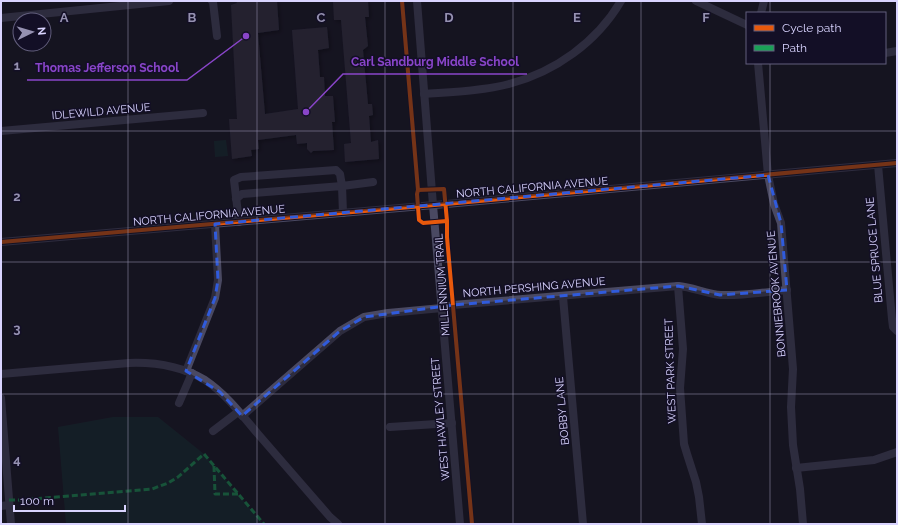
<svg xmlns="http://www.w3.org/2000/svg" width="898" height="525" font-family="Raleway,sans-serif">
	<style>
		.green { fill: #132c2d }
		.building { fill: #343243; filter: url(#shadow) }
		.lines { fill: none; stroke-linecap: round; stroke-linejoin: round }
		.minor { stroke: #4a4962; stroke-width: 8 }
		.quiet { stroke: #1a9f57; stroke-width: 3; stroke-dasharray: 6 3; stroke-linecap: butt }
		.cycleway-casing { stroke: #130f26; stroke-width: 6 }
		.cycleway { stroke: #e8590c; stroke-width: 4 }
		.marked { fill: none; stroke: #305bdc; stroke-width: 3; stroke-dasharray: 8 5; stroke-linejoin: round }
		.grid { fill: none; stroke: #9591b1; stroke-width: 1; stroke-opacity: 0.55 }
		.labels { text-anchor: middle; stroke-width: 3; stroke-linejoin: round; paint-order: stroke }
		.street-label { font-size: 11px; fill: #d9d4ff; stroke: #130f26 }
		.grid-label { font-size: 13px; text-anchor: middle; font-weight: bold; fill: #9591b1; stroke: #130f26; stroke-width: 3; stroke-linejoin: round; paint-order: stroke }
		.leader { fill: none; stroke: #8945c9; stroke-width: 1.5 }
		.callout-dot { fill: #8945c9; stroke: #130f26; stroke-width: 1.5 }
		.callout-label { font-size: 12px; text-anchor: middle; font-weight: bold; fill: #8945c9; stroke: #130f26; stroke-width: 3; stroke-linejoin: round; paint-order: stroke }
	</style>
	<defs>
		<filter id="shadow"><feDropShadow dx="2" dy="2" stdDeviation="2" flood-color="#0009"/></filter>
	</defs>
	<rect width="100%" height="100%" fill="#161421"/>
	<g class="green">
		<polygon points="226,140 228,156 215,157 214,141"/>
		<polygon points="113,417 158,417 204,454 263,524 66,524 58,427"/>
	</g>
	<g class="building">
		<polygon points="236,1 277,1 279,30 258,33 265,114 298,109 292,30 327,27 329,48 318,50 320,77 324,77 325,96 333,96 335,122 332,122 334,150 313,151 311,153 307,149 307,143 297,144 296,135 258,140 259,149 251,150 252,156 232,159 229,119 237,119 231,5 237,3"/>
		<polygon points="333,1 368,1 369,17 365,17 368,46 363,50 368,104 372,104 373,115 369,116 371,142 378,140 379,159 345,162 344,144 351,143 341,20 334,20"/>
	</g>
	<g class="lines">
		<g class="minor">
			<polyline points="212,1 213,2 217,36"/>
			<polyline points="417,1 433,205 460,524"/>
			<polyline points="696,1 747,25"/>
			<polyline points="761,13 764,1"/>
			<polyline points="1,18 169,1"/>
			<polyline points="885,53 897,51"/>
			<polyline points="758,63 768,175 774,204 781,223 793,369 791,407 793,445 800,489 803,524"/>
			<path d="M 424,94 C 451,92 483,91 509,84 C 555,72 597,42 621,1"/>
			<polyline points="1,131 203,113"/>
			<polyline points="878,165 892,319 893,327 897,331"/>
			<polyline points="236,199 242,194 342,186 343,213"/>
			<polyline points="239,222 234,180 241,177 336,170 340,174 342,186 373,182"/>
			<polyline points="1,242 446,204 829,169 897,163"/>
			<polyline points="678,286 683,349 680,388 684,444 687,454 696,482 699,497 702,524"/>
			<polyline points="563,297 583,524"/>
			<polyline points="186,371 215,298 218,280 215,224"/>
			<path d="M 1,374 L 129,363 C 156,362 181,366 205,380 C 226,394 242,415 258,434 C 282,462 306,489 330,517 L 338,524"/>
			<polyline points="1,398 11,524"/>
			<polyline points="179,403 192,373"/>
			<path d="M 242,416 L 340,331 L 364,317 L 388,313 L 442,308 L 453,305 L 678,286 C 693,287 706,294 721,295 C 742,296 766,292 787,290"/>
			<polyline points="390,427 452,423"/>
			<polyline points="213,431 238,412"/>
			<polyline points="796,468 874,460 897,452"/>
			<polyline points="1,506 9,505"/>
		</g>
		<g class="quiet">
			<polyline points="214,466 215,494 239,494"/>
			<polyline points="9,500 22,500 152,489 168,483 178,477 204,454 264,524"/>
		</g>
		<g class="cycleway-casing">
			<g id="cycleway">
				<polyline points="402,1 418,190 417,194 419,220 423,223 447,221 447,237 472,524"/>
				<polyline points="418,190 444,189 447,221"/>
				<polyline points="1,242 446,204 829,169 897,163"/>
			</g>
		</g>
		<use href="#cycleway" class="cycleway"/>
	</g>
	<path d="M0 0H898V525H0ZM 768,175 L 781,223 L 787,290 L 720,295 L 678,286 L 453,305 L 364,317 L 340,331 L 242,416 L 220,392 L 186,371 L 215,298 L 218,280 L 215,224 Z" fill="#161421" fill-opacity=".55" fill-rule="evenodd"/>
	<path class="marked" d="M 768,175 L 781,223 L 787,290 L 720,295 L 678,286 L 453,305 L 364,317 L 340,331 L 242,416 L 220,392 L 186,371 L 215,298 L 218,280 L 215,224 Z"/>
	<path class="grid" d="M 128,1 L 128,524M 257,1 L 257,524M 385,1 L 385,524M 513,1 L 513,524M 641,1 L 641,524M 770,1 L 770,13M 770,63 L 770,524M 1,131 L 897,131M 1,262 L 897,262M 1,394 L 897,394"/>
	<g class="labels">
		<g class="street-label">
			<text transform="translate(101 111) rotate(-5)" y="4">IDLEWILD AVENUE</text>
			<text transform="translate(532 187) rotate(-5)" y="4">NORTH CALIFORNIA AVENUE</text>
			<text transform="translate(209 215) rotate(-5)" y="4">NORTH CALIFORNIA AVENUE</text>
			<text transform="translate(874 250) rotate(-95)" y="4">BLUE SPRUCE LANE</text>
			<text transform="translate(442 285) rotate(-94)" y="4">MILLENNIUM TRAIL</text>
			<text transform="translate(534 287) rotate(-5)" y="4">NORTH PERSHING AVENUE</text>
			<text transform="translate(776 294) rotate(-95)" y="4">BONNIEBROOK AVENUE</text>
			<text transform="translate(670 371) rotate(-92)" y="4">WEST PARK STREET</text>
			<text transform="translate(562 411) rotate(-95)" y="4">BOBBY LANE</text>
			<text transform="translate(440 419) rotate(-95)" y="4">WEST HAWLEY STREET</text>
		</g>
	</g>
	<g class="grid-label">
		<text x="64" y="22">A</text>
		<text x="192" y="22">B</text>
		<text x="321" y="22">C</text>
		<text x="449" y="22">D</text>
		<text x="577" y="22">E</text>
		<text x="706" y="22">F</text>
		<text x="17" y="70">1</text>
		<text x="17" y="201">2</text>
		<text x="17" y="333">3</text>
		<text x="17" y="464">4</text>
	</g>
	<path class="leader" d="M306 112L343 74H527M246 36L187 80H27"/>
	<g class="callout-dot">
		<circle cx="306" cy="112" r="4"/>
		<circle cx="246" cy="36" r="4"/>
	</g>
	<g class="callout-label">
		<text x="435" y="66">Carl Sandburg Middle School</text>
		<text x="107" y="72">Thomas Jefferson School</text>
	</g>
	<rect width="898" height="525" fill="none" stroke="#d9d4ff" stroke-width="4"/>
	<rect x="746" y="12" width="140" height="52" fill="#130f26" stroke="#625e7d"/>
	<rect x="754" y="25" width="20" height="6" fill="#e8590c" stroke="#625e7d"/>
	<text x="782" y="32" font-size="12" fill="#d9d4ff">Cycle path</text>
	<rect x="754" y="45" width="20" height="6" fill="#1a9f57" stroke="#625e7d"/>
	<text x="782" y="52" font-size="12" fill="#d9d4ff">Path</text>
	<g transform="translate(32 32) rotate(85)"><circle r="19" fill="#130f26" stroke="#625e7d"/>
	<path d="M0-3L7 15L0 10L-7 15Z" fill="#9591b1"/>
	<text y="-6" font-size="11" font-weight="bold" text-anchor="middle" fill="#d9d4ff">N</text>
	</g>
	<path d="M14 505v6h111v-6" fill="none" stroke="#d9d4ff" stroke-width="2"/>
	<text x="20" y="505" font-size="12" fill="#d9d4ff" stroke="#130f26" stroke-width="3" paint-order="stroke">100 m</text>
</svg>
